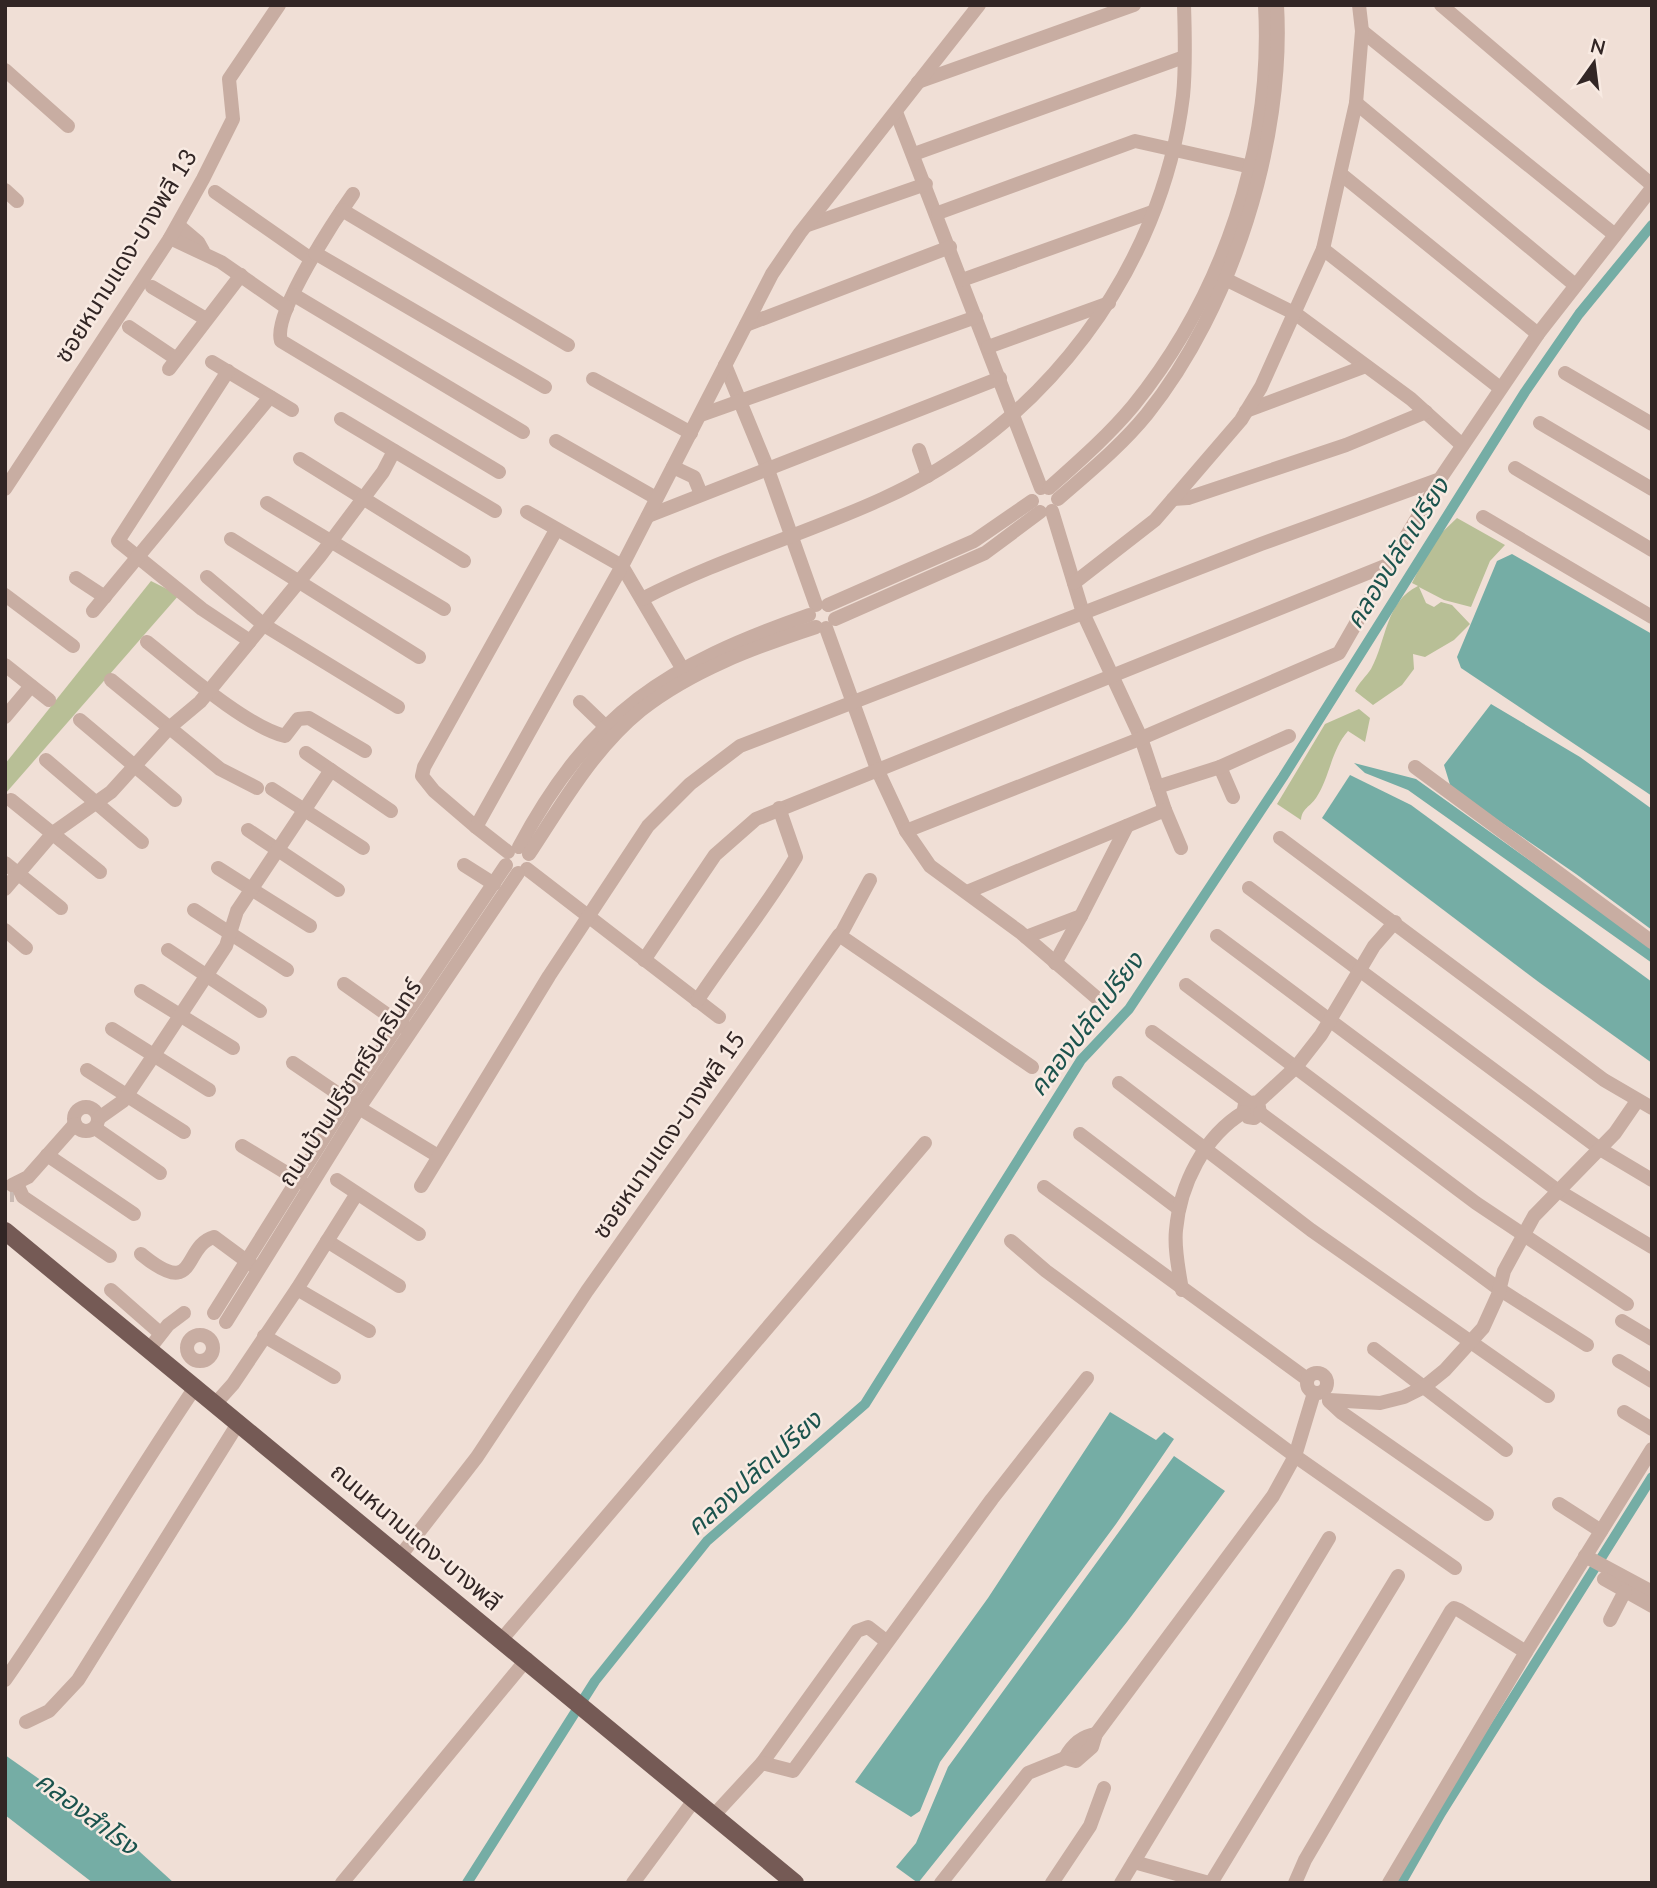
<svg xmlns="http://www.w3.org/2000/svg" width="1657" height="1888" font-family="Lato,'Noto Sans Thai',sans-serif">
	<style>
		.green { fill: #b8bf96 }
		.water { fill: #75ada5 }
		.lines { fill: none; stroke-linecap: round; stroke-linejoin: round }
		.canal { stroke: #75ada5; stroke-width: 10 }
		.minor-tunnel { stroke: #cabab3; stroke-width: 14; stroke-dasharray: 14 7; stroke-linecap: butt }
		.minor { stroke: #c8ada2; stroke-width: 14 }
		.major { stroke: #755a55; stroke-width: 18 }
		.labels { text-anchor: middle; stroke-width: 5; stroke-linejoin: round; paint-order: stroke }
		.street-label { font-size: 24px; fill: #322625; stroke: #f8eae2 }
		.water-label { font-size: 26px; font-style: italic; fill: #1b534d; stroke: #f8eae2 }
	</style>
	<rect width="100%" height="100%" fill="#f0dfd6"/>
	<g class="green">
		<path d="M 1457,518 L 1505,545 L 1490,561 L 1471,607 L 1444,600 L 1419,587 L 1426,603 L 1434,607 L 1441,602 L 1452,605 L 1470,624 L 1454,640 L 1425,657 L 1413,654 L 1414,669 L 1402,685 L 1373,705 L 1355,691 C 1359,682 1366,677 1371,669 C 1387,640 1385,602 1418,586 L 1412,583 L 1433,541 Z"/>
		<polygon points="151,581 179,595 5,794 5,764"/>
		<path d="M 1359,709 L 1370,718 L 1365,742 L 1348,731 C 1331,750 1330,777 1316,798 C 1310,807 1302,808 1301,820 L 1277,804 L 1325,724 Z"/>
	</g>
	<g class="water">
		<polygon points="1512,554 1652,634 1652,796 1461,668 1457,657 1497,561"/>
		<polygon points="1491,704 1580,757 1652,809 1652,930 1576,874 1451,788 1444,765"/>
		<polygon points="1354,763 1416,779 1652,948 1652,963 1408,790 1365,773"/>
		<polygon points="1350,775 1411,805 1652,982 1652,1063 1540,983 1322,818"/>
		<polygon points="1110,1412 1156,1440 1164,1432 1174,1439 1116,1524 940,1762 920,1811 911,1817 855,1782 988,1598"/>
		<polygon points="1174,1456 1225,1491 1127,1622 918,1883 896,1867 916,1843 948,1767"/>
		<polygon points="5,1755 129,1842 174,1883 93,1883 5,1815"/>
	</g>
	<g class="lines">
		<g class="canal">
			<polyline points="467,1883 595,1681 707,1541 865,1404 1081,1060 1129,1009 1283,777 1525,392 1579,314 1652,225"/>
			<polyline points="1401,1883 1441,1813 1652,1477"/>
		</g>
		<polyline class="minor-tunnel" points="10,1195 14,1195"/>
		<g class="minor">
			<polyline points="1441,5 1652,185"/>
			<polyline points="1362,31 1615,235"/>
			<polyline points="5,70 68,126"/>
			<polyline points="918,82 1134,5"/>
			<polyline points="1356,103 1575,285"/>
			<polyline points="896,112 1041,488"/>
			<polyline points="914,154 1184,57"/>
			<polyline points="1342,175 1538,334"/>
			<polyline points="5,190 17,201"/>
			<polyline points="215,192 311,259"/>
			<path d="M 353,194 C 336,218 272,314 281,341 L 499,472"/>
			<polyline points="342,210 568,345"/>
			<polyline points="938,213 1135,141 1251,167"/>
			<polyline points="178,225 198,242 203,251"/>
			<polyline points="808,225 926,184"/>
			<polyline points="170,238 221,262 287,308"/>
			<polyline points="1323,249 1500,388"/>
			<polyline points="315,253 545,387"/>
			<polyline points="1217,275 1296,314 1411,399 1462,445"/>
			<polyline points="962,280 1152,212"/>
			<polyline points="152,287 206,319"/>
			<polyline points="294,295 523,432"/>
			<polyline points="746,325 950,247"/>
			<polyline points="129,327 175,358"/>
			<polyline points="988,347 1109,303"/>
			<polyline points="212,362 292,410"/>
			<polyline points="725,365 767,467 816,605"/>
			<polyline points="169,369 241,275"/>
			<polyline points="228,371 118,541 202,609 250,641"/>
			<polyline points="1565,373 1652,424"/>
			<polyline points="593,379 691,433"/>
			<polyline points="1246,411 1366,366"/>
			<polyline points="701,415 976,317"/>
			<polyline points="341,419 495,511"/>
			<polyline points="1540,423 1652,489"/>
			<polyline points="556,441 656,498"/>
			<polyline points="919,450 928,476"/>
			<polyline points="300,459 464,561"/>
			<polyline points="673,467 694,477 701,494"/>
			<polyline points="1515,468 1652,550"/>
			<path d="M 1049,488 C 1078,462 1108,436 1133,406 C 1223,295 1273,148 1265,5"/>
			<polyline points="5,489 170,238 203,179 233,119 229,79 279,5"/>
			<path d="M 1058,499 C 1089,472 1121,446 1147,414 C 1232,308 1285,140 1277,5"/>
			<polyline points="1173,499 1188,498 1346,445 1426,412"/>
			<polyline points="267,503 444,609"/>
			<polyline points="1052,511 1083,613 1141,738 1165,810"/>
			<polyline points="527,512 622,566 682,668"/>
			<polyline points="648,516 1000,378"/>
			<polyline points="1483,517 1652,617"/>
			<polyline points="231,539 419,657"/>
			<polyline points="207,577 264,625 398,707"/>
			<polyline points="76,578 105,597"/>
			<polyline points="1074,583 1155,520 1241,420 1261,387 1323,249 1356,103 1362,31 1359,5"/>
			<polyline points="5,595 73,646"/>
			<path d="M 642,599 C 719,559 803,535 882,499 C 1042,428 1162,270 1183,96 C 1186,66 1185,35 1184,5"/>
			<polyline points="828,605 974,541 1032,501"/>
			<polyline points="93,611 270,397"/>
			<polyline points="835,619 985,553 1040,512"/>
			<polyline points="826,628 877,769 906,831"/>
			<path d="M 147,642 C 180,668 245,726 285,736 L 298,719 L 309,718 L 365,751"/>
			<polyline points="5,665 49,700"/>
			<polyline points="111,680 220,769 257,788"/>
			<polyline points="580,702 605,726"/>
			<polyline points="5,717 31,686"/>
			<polyline points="80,720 175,800"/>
			<polyline points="306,753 391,811"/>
			<polyline points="46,760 142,842"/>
			<polyline points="1220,767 1233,797"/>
			<polyline points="1415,767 1652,942"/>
			<polyline points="1157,787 1220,767 1289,736"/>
			<polyline points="272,789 363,848"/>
			<polyline points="11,800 100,872"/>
			<polyline points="476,827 434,791 422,776 424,767 556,530"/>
			<polyline points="248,830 338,890"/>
			<polyline points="1280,838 1604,1080 1652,1108"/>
			<path d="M 519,847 C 592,711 667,665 809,615"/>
			<polyline points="508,852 476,827 622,566 772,274 800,233 979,5"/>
			<path d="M 529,854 C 562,804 594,748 641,710 C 692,670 755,647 816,627"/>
			<polyline points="5,863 61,908"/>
			<polyline points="464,865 494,884"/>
			<polyline points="218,868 310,926"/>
			<polyline points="527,869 719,1017"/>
			<polyline points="1249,888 1600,1149 1652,1180"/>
			<polyline points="5,889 53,833 111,792 169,728 200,702 320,556 383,472 394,451"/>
			<polyline points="967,892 1165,810 1181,848"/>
			<polyline points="194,910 287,970"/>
			<polyline points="5,930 26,948"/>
			<polyline points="841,934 870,880"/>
			<polyline points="1217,936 1557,1190 1652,1247"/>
			<polyline points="1026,937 1081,916 1127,826"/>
			<polyline points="168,950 260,1011"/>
			<polyline points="644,960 715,855 756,819 1390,564 1440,479"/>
			<polyline points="1055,963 1081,916"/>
			<polyline points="344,984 406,1028"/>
			<polyline points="1186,985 1476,1203 1627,1304"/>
			<polyline points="141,991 233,1048"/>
			<path d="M 697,1001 C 729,952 767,907 796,857 L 779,808"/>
			<polyline points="1105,1005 1020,932 930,866 906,831 1137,740 1339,653 1390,564"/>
			<polyline points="112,1029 209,1090"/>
			<polyline points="1152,1032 1248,1102"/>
			<polyline points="293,1063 359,1108 438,1156"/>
			<polyline points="87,1070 184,1132"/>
			<polyline points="1119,1083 1311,1230 1548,1396"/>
			<polyline points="1258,1102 1260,1113 1254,1118 1248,1117 1244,1109 1245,1104 1258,1102 1296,1067 1321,1035 1374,946 1395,922"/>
			<circle cx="86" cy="1119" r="12"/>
			<polyline points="1260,1113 1499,1289 1587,1345"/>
			<polyline points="99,1118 123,1101 154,1055 226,946 237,911 331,770"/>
			<polyline points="95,1128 160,1173"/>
			<polyline points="1080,1134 1179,1209"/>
			<polyline points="242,1146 303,1183"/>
			<polyline points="47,1155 134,1214"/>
			<polyline points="337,1180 419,1234"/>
			<polyline points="17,1184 23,1197 110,1256"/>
			<polyline points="12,1185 28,1177 75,1124"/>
			<polyline points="421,1186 549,976 648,826 690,784 740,746 1261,544 1440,479 1538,334 1652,188"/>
			<polyline points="1044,1187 1307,1379"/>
			<polyline points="327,1241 399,1286"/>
			<polyline points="1011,1241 1046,1271 1295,1456 1455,1568"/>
			<path d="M 141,1254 C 198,1301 182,1246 214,1237 L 252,1265"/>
			<polyline points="297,1289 369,1331"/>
			<polyline points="111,1290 160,1333"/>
			<path d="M 1182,1290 C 1179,1271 1174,1249 1176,1230 C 1180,1185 1204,1136 1244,1112"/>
			<polyline points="214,1313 347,1101 506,865"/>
			<polyline points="1622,1321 1652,1339"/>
			<polyline points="226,1322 359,1108 518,873"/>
			<circle cx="200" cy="1348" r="13"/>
			<polyline points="264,1336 334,1377"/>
			<polyline points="150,1348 168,1325 184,1313"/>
			<polyline points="1374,1349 1506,1450"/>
			<polyline points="1619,1361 1652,1381"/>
			<circle cx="1317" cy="1383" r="10"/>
			<polyline points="1329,1400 1380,1403 1404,1397 1424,1387 1445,1370 1483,1328 1498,1295 1504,1271 1534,1216 1615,1133 1637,1101"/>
			<polyline points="1329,1401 1342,1413 1487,1514"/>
			<polyline points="216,1403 233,1384 297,1289 356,1195"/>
			<polyline points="1624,1412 1652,1429"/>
			<polyline points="1559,1504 1601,1531"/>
			<polyline points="401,1555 477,1457 587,1291 839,935 1032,1067"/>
			<polyline points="1585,1556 1652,1592"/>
			<polyline points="1604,1579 1652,1606"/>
			<polyline points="1610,1620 1625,1591"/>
			<polyline points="502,1639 925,1143"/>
			<path d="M 5,1680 C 72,1584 130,1483 196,1386"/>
			<polyline points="26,1722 49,1711 78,1680 239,1422"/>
			<path d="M 1065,1758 C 1072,1745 1082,1736 1096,1734"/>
			<polyline points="762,1763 857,1631 868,1627 886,1641"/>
			<polyline points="714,1815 762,1763 793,1771 992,1499 1087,1378"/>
			<polyline points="1134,1862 1209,1883"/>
			<polyline points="342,1883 527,1659"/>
			<polyline points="633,1883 695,1799"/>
			<polyline points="941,1883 1028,1773 1065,1758 1076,1761 1092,1747 1096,1734 1273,1496 1295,1456 1314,1393"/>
			<polyline points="1052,1883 1090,1826 1104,1788"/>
			<polyline points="1121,1883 1329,1538"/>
			<polyline points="1211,1883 1398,1576"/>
			<polyline points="1295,1883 1305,1860 1451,1611 1454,1608 1459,1610 1526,1652"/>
			<polyline points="1389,1883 1526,1652 1652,1449"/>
		</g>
		<polyline class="major" points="5,1231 795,1883"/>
	</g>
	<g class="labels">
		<g class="street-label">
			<text transform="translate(126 256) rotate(-58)" y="8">ซอยหนามแดง-บางพลี 13</text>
			<text transform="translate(350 1083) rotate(-57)" y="8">ถนนบ้านปรีชาศรีนครินทร์</text>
			<text transform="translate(669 1135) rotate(-55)" y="8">ซอยหนามแดง-บางพลี 15</text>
			<text transform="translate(416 1537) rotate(40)" y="8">ถนนหนามแดง-บางพลี</text>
		</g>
		<g class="water-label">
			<text transform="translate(1397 553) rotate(-58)" y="9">คลองปลัดเปรียง</text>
			<text transform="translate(1086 1024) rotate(-53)" y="9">คลองปลัดเปรียง</text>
			<text transform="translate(754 1473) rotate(-42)" y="9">คลองปลัดเปรียง</text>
			<text transform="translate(87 1813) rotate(37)" y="9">คลองสำโรง</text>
		</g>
	</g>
	<rect width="1657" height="1888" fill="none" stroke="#322625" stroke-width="14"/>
	<g transform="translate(1594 63) rotate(14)" stroke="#f8eae2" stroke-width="5" paint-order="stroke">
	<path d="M0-5L12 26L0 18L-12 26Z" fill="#322625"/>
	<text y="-10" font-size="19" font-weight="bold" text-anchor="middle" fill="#322625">N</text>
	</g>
</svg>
